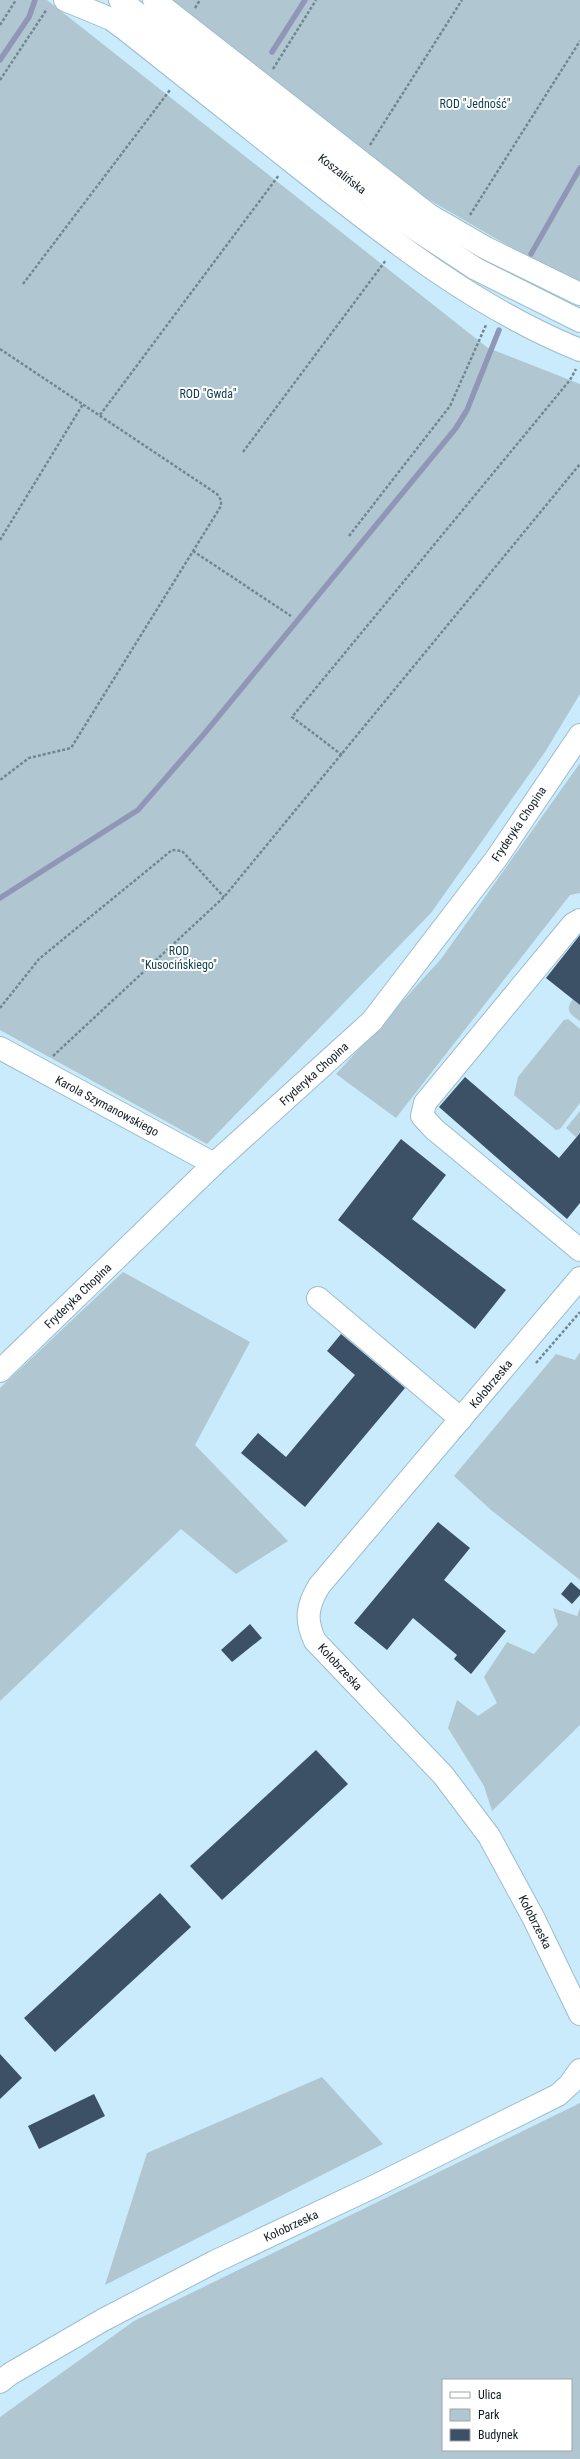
<svg xmlns="http://www.w3.org/2000/svg" width="580" height="2459" font-family="'Roboto Condensed',sans-serif">
	<style>
		.green { fill: #b0c7d2; fill-rule: evenodd }
		.lines { fill: none; stroke-linecap: round; stroke-linejoin: round }
		.stream { stroke: #9097b6; stroke-width: 5.5 }
		.building { fill: #3d5166 }
		.minor-casing { stroke: #9cbdce; stroke-width: 24 }
		.path { stroke: #708893; stroke-width: 2.5; stroke-dasharray: 3 2; stroke-linecap: butt }
		.minor { stroke: #fff; stroke-width: 22 }
		.labels { text-anchor: middle; stroke-width: 4; stroke-linejoin: round; paint-order: stroke }
		.park-label { font-size: 12px; fill: #0c3d50; stroke: #fff }
		.street-label { font-size: 12px; fill: #101c22; stroke: #fff }
	</style>
	<rect width="100%" height="100%" fill="#c9ebfc"/>
	<g class="green">
		<polygon points="0,0 47,0 488,348 580,384 580,694 545,752 431,913 207,1144 0,1030"/>
		<polygon points="170,0 580,0 580,284 555,273 426,198"/>
		<polygon points="580,763 580,893 570,895 396,1118 336,1074 441,959"/>
		<path d="M 573,999 L 580,1005 L 580,1021 C 571,1015 564,1010 573,999 Z"/>
		<polygon points="568,1019 580,1029 580,1103 560,1129 556,1130 514,1095 518,1077 564,1020"/>
		<polygon points="580,1111 580,1133 576,1137 566,1128"/>
		<polygon points="123,1272 250,1342 195,1445 288,1541 236,1574 181,1529 0,1701 0,1388"/>
		<polygon points="580,1352 580,1580 491,1510 454,1476 556,1354 575,1360"/>
		<polygon points="553,1608 577,1616 580,1608 580,1725 492,1811 484,1786 448,1728 457,1700 478,1716 497,1703 484,1677 507,1642 534,1654 558,1625"/>
		<polygon points="322,2077 383,2144 105,2285 147,2153"/>
		<path d="M 580,2103 L 580,2459 L 0,2459 L 0,2417 L 134,2321 ZM 443,2380 L 571,2380 L 571,2450 L 443,2450 Z"/>
	</g>
	<g class="lines">
		<g class="stream">
			<polyline points="272,52 305,0"/>
			<polyline points="0,60 29,17 35,0"/>
			<polyline points="531,254 580,168"/>
			<polyline points="0,898 138,810 204,734 456,428 467,410 499,330"/>
		</g>
	</g>
	<g class="building">
		<polygon points="580,935 580,1005 546,978"/>
		<polygon points="465,1077 559,1158 580,1133 580,1203 567,1219 439,1107"/>
		<polygon points="401,1139 446,1175 412,1219 506,1290 475,1329 338,1220"/>
		<polygon points="341,1334 405,1388 305,1507 241,1453 258,1433 286,1457 355,1375 327,1351"/>
		<polygon points="438,1522 470,1548 444,1580 506,1631 471,1674 454,1659 457,1655 413,1618 387,1650 354,1623"/>
		<polygon points="571,1582 580,1590 580,1595 572,1604 561,1594"/>
		<polygon points="250,1624 262,1638 232,1662 221,1650"/>
		<polygon points="316,1750 348,1784 222,1900 190,1866"/>
		<polygon points="160,1893 191,1927 55,2052 24,2018"/>
		<polygon points="0,2054 22,2078 0,2099"/>
		<polygon points="94,2094 105,2116 39,2149 28,2126"/>
	</g>
	<g class="lines">
		<g class="minor-casing">
			<g id="minor">
				<path d="M 65,0 L 111,19 L 126,30 C 186,78 246,125 306,173 C 392,241 478,309 580,350"/>
				<polyline points="120,0 400,219 476,269 580,321"/>
				<polyline points="154,0 429,215 486,248 580,294"/>
				<polyline points="580,920 573,924 425,1103 422,1116 434,1129 580,1250"/>
				<polyline points="0,1048 214,1164"/>
				<path d="M 580,1278 L 319,1586 C 307,1606 305,1620 315,1641 L 443,1775 L 489,1836 L 533,1917 L 580,2014"/>
				<polyline points="318,1298 461,1419"/>
				<polyline points="0,1371 214,1164 372,1021 496,859 580,735"/>
				<polyline points="0,2382 10,2374 103,2320 214,2262 377,2185 558,2095 570,2084 580,2070"/>
			</g>
		</g>
		<g class="path">
			<polyline points="195,8 200,0"/>
			<polyline points="0,25 16,0"/>
			<polyline points="273,69 316,0"/>
			<polyline points="0,80 47,9"/>
			<polyline points="370,145 462,0"/>
			<polyline points="470,215 580,41"/>
			<polyline points="23,284 170,90"/>
			<polyline points="0,349 217,494 221,500 221,506 71,748 29,758 0,780"/>
			<polyline points="100,415 279,175"/>
			<polyline points="243,452 386,260"/>
			<polyline points="349,536 450,406 486,325"/>
			<polyline points="0,540 83,404"/>
			<polyline points="193,551 291,616"/>
			<polyline points="342,755 292,717 570,380 576,369"/>
			<polyline points="0,1008 39,959 172,850 182,851 224,897"/>
			<polyline points="53,1056 224,897 580,464"/>
			<polyline points="536,1363 580,1312"/>
		</g>
		<use href="#minor" class="minor"/>
	</g>
	<g class="labels">
		<g class="park-label">
			<text x="475" y="108">ROD "Jedność"</text>
			<text x="208" y="398">ROD "Gwda"</text>
			<text x="179" y="955">ROD<tspan x="179" dy="14">"Kusocińskiego"</tspan></text>
		</g>
		<g class="street-label">
			<text transform="translate(342 174) rotate(38)" y="4">Koszalińska</text>
			<text transform="translate(519 824) rotate(-56)" y="4">Fryderyka Chopina</text>
			<text transform="translate(314 1074) rotate(-42)" y="4">Fryderyka Chopina</text>
			<text transform="translate(107 1106) rotate(28)" y="4">Karola Szymanowskiego</text>
			<text transform="translate(78 1296) rotate(-44)" y="4">Fryderyka Chopina</text>
			<text transform="translate(491 1384) rotate(-50)" y="4">Kołobrzeska</text>
			<text transform="translate(340 1667) rotate(47)" y="4">Kołobrzeska</text>
			<text transform="translate(535 1922) rotate(63)" y="4">Kołobrzeska</text>
			<text transform="translate(291 2226) rotate(-25)" y="4">Kołobrzeska</text>
		</g>
	</g>
	<rect x="442" y="2379" width="130" height="72" fill="#ffffff" stroke="#9fa4a7"/>
	<rect x="450" y="2392" width="20" height="6" fill="#ffffff" stroke="#9fa4a7"/>
	<text x="478" y="2399" font-size="12" fill="#101c22">Ulica</text>
	<rect x="450" y="2409" width="20" height="12" fill="#b0c7d2" stroke="#9fa4a7"/>
	<text x="478" y="2419" font-size="12" fill="#101c22">Park</text>
	<rect x="450" y="2429" width="20" height="12" fill="#3d5166" stroke="#9fa4a7"/>
	<text x="478" y="2439" font-size="12" fill="#101c22">Budynek</text>
</svg>
